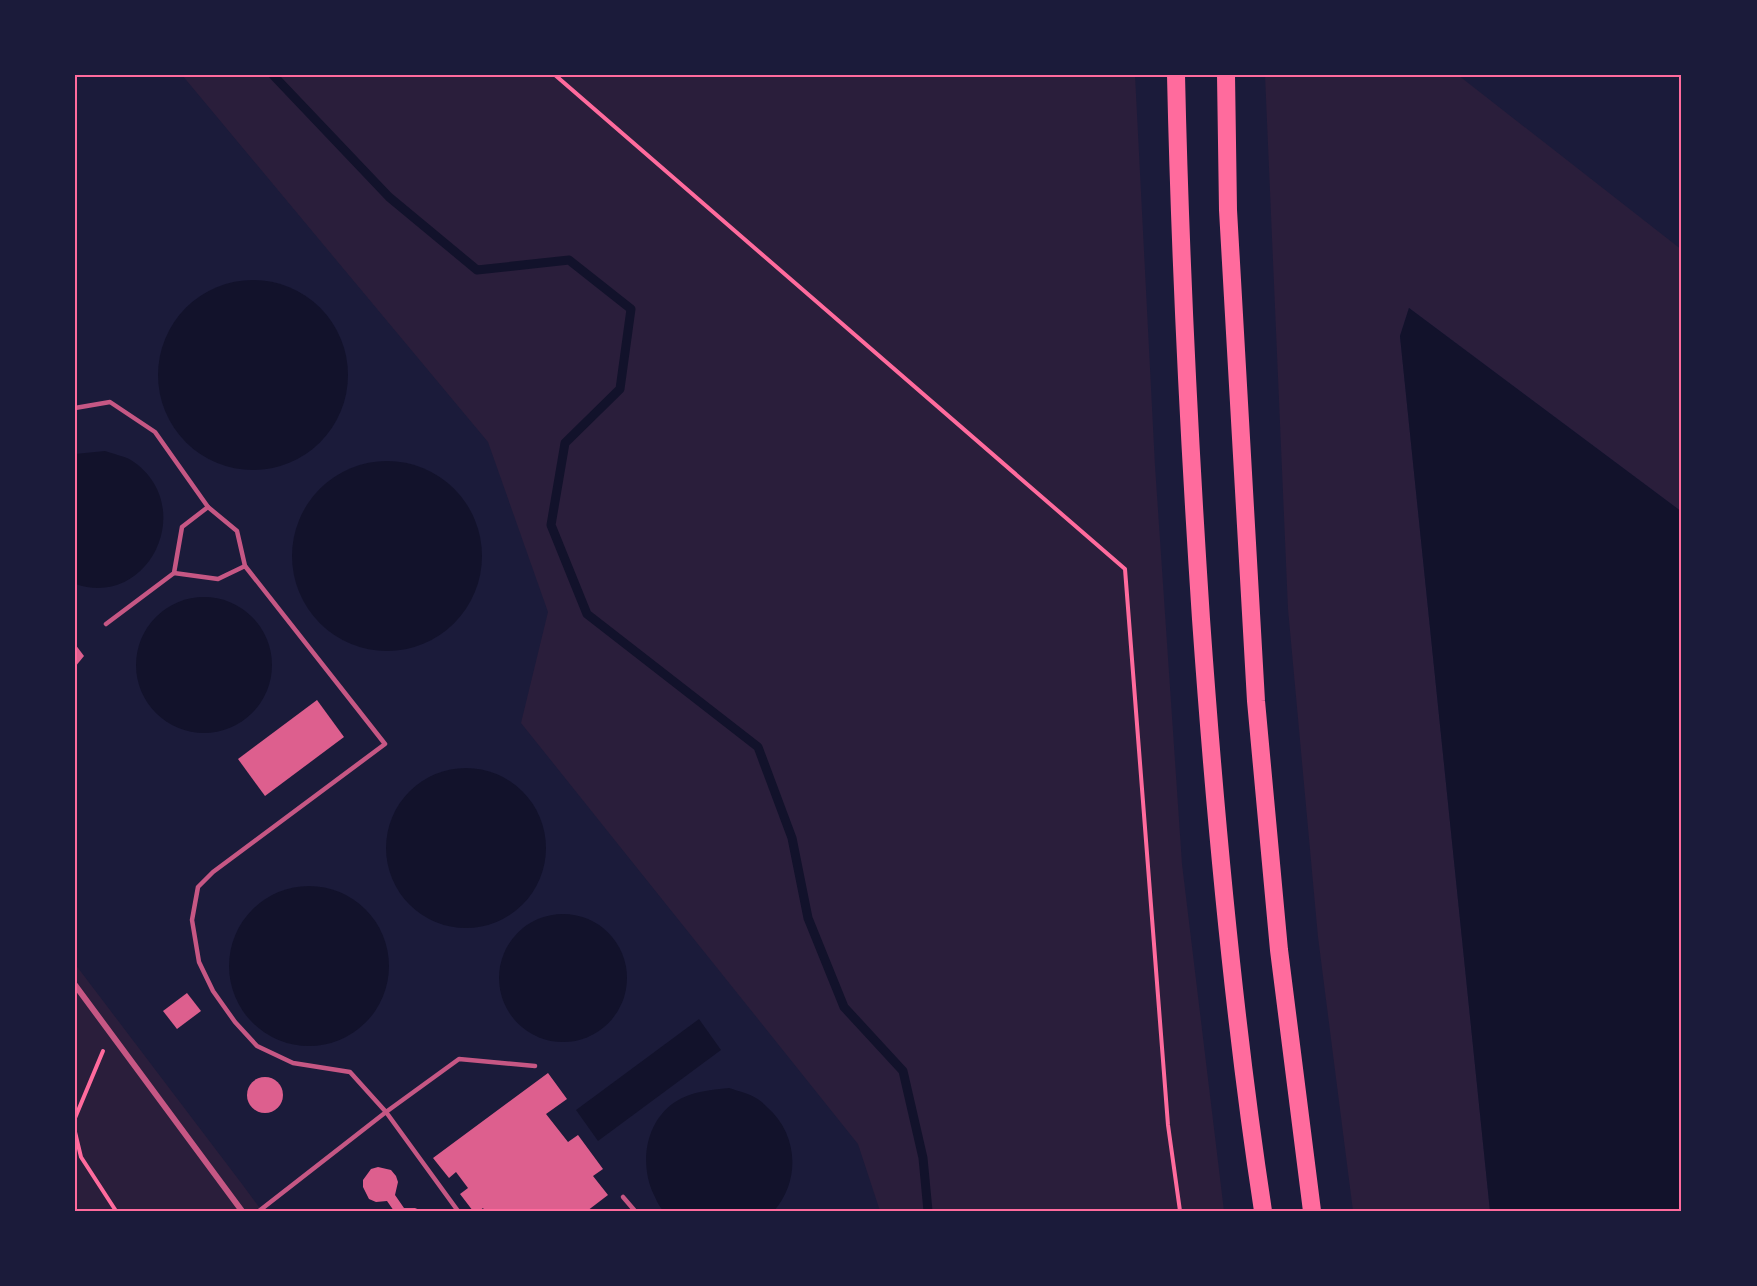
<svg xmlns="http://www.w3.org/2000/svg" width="1757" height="1286" font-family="Bitter,serif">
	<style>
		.green { fill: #2a1e3b }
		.water { fill: #12122b }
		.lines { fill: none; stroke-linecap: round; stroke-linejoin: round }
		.stream { stroke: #12122b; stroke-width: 9 }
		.building { fill: #dd5f8e }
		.path { stroke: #ff6b9d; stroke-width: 4 }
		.service { stroke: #c65784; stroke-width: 4.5 }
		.minor { stroke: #c65784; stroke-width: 6 }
		.motorway { stroke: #ff6b9d; stroke-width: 18 }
		.neatline { fill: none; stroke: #ff6b9d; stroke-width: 2 }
	</style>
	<rect width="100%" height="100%" fill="#1b1b3a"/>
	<g class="green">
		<polygon points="182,75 1135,75 1155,466 1182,864 1224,1211 880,1211 858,1144 521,723 548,612 488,442"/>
		<polygon points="1265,75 1458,75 1682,250 1682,512 1409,308 1400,336 1490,1211 1353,1211 1318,937 1288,609"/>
		<polygon points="75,964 242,1184 262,1211 75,1211"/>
	</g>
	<g class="water">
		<circle cx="253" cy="375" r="95"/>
		<polygon points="1409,308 1682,512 1682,1211 1490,1211 1400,336"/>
		<path d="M 105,451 C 113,454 124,456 131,460 C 199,504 150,610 75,584 L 75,454 Z"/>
		<circle cx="387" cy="556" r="95"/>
		<circle cx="204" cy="665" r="68"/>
		<circle cx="466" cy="848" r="80"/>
		<circle cx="309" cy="966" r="80"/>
		<circle cx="563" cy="978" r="64"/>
		<polygon points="699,1019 721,1050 598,1141 576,1110"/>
		<path d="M 729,1088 C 738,1091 748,1093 756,1098 C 760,1100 764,1104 767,1107 C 798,1134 801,1180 774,1211 L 664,1211 C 659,1207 657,1201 654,1195 C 639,1164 645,1122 675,1102 C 692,1091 710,1090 729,1088 Z"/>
	</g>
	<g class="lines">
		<polyline class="stream" points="273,75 389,197 477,270 569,260 631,309 620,389 565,443 551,525 587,614 758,747 792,838 808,918 844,1007 903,1071 923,1158 928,1211"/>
	</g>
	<g class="building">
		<polygon points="75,644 84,656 75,667"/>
		<polygon points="317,700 344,737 265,796 238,759"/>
		<polygon points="187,993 201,1011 177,1029 163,1011"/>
		<polygon points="548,1073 567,1099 546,1114 568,1142 578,1135 603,1169 593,1176 608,1195 587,1211 485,1211 483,1208 479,1211 473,1211 460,1194 468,1188 456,1172 449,1178 433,1158"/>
		<circle cx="265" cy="1095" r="18"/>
		<polygon points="378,1167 391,1170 396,1176 398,1182 395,1195 404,1208 415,1208 422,1211 394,1211 387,1201 376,1202 369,1199 363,1187 363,1180 371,1169"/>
	</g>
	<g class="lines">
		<g class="path">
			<polyline points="555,75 1125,569 1168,1125 1180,1211"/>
			<polyline points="75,1118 103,1051"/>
			<polyline points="75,1132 81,1157 116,1211"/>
		</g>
		<g class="service">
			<polyline points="75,408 110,402 155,432 208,507 182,527 174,573 106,624"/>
			<polyline points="208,507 237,531 245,566"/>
			<polyline points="174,573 218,579 245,566 385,744 213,872 198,887 192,920 199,962 213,991 235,1022 257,1046 293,1063 350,1072 386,1112 459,1059 535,1066"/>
			<polyline points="623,1197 635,1211"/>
			<polyline points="259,1211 386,1112 458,1211"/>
		</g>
		<polyline class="minor" points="75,985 242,1211"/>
		<g class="motorway">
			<path d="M 1176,75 C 1180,256 1189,437 1201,619 C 1215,817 1233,1015 1263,1211"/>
			<polyline points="1226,75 1228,210 1256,701 1279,950 1312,1211"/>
		</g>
	</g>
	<rect width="1757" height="1286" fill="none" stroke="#1b1b3a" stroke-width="153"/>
	<rect x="76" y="76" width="1604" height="1134" class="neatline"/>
</svg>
